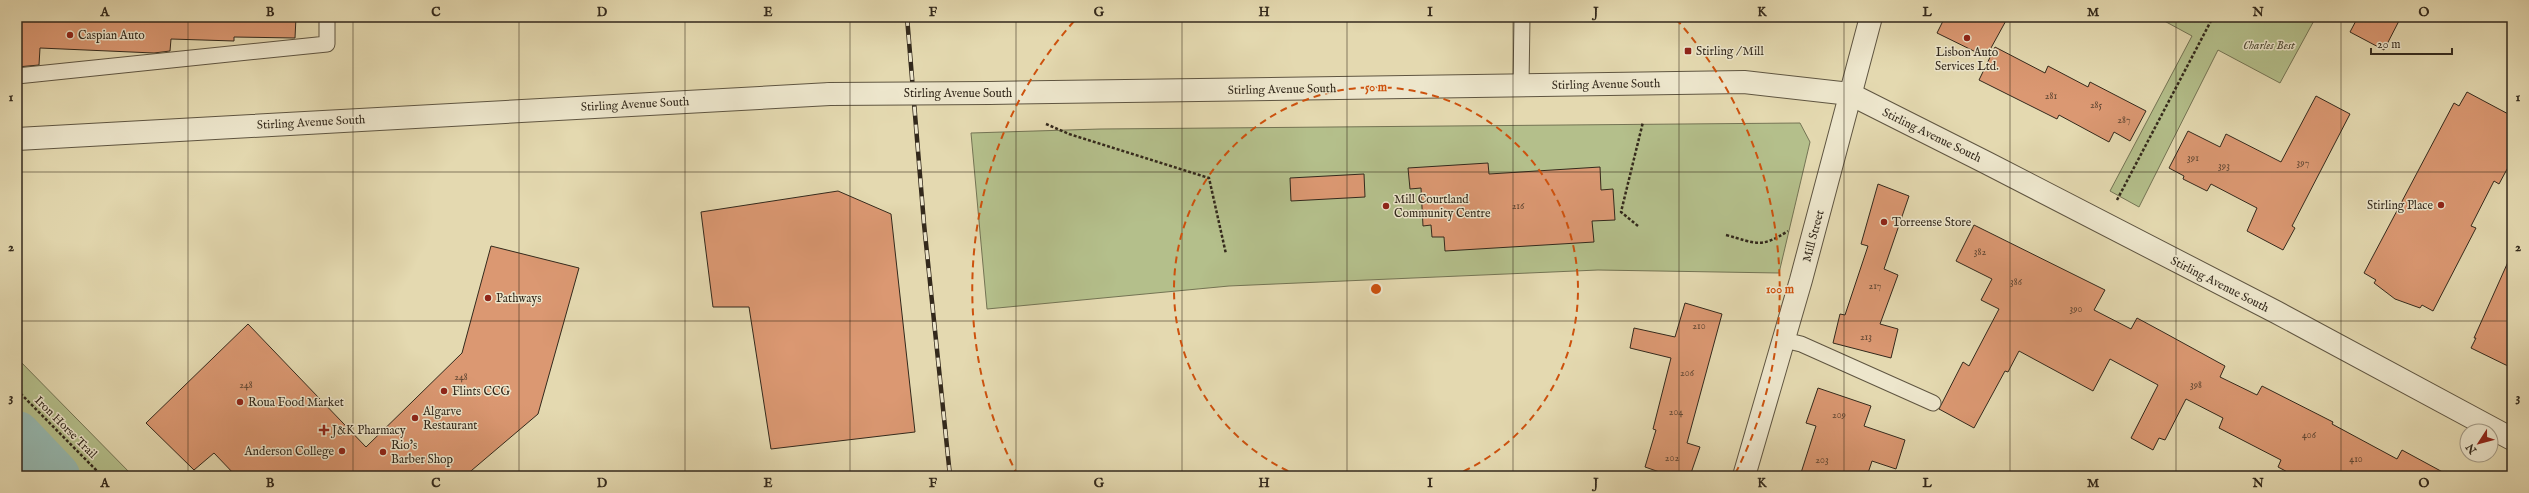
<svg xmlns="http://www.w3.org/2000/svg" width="2529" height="493" font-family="'IM FELL English',serif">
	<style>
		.green { fill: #b4bf8b; stroke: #747454 }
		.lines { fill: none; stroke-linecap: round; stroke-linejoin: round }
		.river { stroke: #96b9b1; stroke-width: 48 }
		.building { fill: #db9872; stroke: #33291c }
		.service-casing { stroke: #5f5541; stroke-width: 17 }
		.minor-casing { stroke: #5f5541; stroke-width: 24 }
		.tertiary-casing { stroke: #5f5541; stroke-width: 24 }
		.path { stroke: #33291c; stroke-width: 2.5; stroke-dasharray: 3 2; stroke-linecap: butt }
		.service { stroke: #ede6cc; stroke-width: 15 }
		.minor { stroke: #ede6cc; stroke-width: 22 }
		.tertiary { stroke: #ede6cc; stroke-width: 22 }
		.rail-casing { stroke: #33291c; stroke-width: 4.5 }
		.rail { stroke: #ede6cc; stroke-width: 3; stroke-dasharray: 9; stroke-linecap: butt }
		.tertiary-bridge-casing { stroke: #5f5541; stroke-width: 24; stroke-linecap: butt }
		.tertiary-bridge { stroke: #ede6cc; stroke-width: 22 }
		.grid { fill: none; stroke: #33291c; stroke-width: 1; stroke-opacity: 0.55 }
		.ring { fill: none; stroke: #cd520e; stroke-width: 2; stroke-dasharray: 7 5 }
		.poi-dot { fill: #8f2418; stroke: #ede6cc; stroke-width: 1.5 }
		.labels { text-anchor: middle; stroke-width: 3; stroke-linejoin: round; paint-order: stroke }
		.number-label { font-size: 10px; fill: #5d4532 }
		.poi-label { font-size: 12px; fill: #33291c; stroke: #ede6cc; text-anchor: start }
		.park-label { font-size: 12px; font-style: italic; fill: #534e38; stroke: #ede6cc }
		.street-label { font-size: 12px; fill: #33291c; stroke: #ede6cc }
		.centre { fill: #cd520e; stroke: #ede6cc; stroke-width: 2 }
		.ring-label { font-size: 12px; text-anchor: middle; font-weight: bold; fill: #cd520e; stroke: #ede6cc; stroke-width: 3; stroke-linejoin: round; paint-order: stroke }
		.neatline { fill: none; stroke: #33291c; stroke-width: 1.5 }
		.grid-label { font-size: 13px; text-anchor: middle; font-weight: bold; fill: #33291c }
	</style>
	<rect width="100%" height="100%" fill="#e4d9b0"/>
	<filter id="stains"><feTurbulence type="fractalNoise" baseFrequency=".005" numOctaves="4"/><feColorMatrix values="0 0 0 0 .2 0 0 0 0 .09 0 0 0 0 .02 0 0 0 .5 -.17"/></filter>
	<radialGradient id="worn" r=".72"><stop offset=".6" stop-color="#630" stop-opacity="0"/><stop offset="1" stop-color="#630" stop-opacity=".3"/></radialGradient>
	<g class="green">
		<polygon points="2157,17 2316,17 2280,83 2218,50 2139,207 2110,191 2192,36"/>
		<polygon points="1800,123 1810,142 1779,273 1598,270 1229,286 987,309 971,133 1100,129"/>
		<polygon points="17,358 133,476 24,476 17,469"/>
	</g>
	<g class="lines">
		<polyline class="river" points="17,435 56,476"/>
	</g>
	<g class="building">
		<polygon points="17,17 296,17 295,38 234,37 234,41 171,39 170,51 154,53 40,48 39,65 17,67"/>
		<polygon points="1945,17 2008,17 1986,57 1937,33"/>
		<polygon points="2358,17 2401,17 2384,50 2350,32"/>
		<polygon points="1995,47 2045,73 2048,66 2088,87 2090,82 2146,111 2130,141 2114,132 2109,142 2059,115 2057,119 1979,80"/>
		<polygon points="2467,92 2512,116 2512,160 2499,184 2494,181 2471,226 2476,228 2433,311 2422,305 2420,308 2395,299 2374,283 2376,280 2364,273 2454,103 2459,106"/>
		<polygon points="2316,96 2350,114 2292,226 2295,228 2283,250 2247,231 2257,208 2211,184 2207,191 2183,179 2184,176 2169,168 2188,131 2220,147 2226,134 2281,162"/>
		<polygon points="1488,163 1489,174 1600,167 1601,190 1613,189 1615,220 1592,221 1594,242 1445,251 1444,237 1432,237 1431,225 1423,226 1421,188 1410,189 1408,168"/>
		<polygon points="1364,174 1365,197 1291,201 1290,178"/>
		<polygon points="1878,184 1909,196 1884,269 1898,275 1880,324 1898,329 1891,358 1833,343 1840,314 1845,315 1868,246 1861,244"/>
		<polygon points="838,191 891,214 915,432 771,449 749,307 713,307 701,212"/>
		<polygon points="1974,225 2105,290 2094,310 2131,329 2137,318 2163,332 2225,366 2220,377 2257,395 2262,386 2333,422 2332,424 2397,459 2402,450 2450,476 2295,476 2278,467 2281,460 2219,428 2223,418 2186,399 2165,440 2159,438 2153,450 2131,438 2158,385 2110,359 2093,391 2019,351 2008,372 2005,371 1974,428 1939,409 1963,362 1969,366 1999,309 1981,300 1992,279 1956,261"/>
		<polygon points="491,246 579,268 538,414 465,476 236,476 214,453 194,470 146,423 248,324 366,447 462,353"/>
		<polygon points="2512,253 2512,368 2471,348 2476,338 2474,338"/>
		<polygon points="1685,303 1722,314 1687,443 1700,447 1690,476 1671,476 1645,467 1656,430 1653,429 1671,358 1630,348 1634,328 1675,337"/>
		<polygon points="1818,388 1871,406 1864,426 1905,440 1896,469 1872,461 1867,476 1800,476 1816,426 1806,423"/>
	</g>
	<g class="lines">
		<g class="service-casing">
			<g id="service">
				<polyline points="17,76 327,44 327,17"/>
				<polyline points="1521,85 1522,17"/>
				<polyline points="1784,340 1801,344 1933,403"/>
			</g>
		</g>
		<g class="minor-casing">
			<polyline id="minor" points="1744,476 1801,280 1871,17"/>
		</g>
		<g class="tertiary-casing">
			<g id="tertiary">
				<polyline points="989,93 1744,82 1850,94 1987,163 2276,312 2512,439"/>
				<polyline points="17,139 830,94"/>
			</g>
		</g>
		<g class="path">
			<polyline points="1046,124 1069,134 1209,178 1226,254"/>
			<polyline points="2117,200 2213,17"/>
			<polyline points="1638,226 1621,212 1643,122"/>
			<path d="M 1726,235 C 1756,243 1760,249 1788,231"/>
			<polyline points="17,390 102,476"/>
		</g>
		<use href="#service" class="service"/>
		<use href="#minor" class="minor"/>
		<use href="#tertiary" class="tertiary"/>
		<g class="rail-casing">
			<polyline id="rail" points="907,17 924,224 950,476"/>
		</g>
		<use href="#rail" class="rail"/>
		<g class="tertiary-bridge-casing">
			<polyline id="tertiary-bridge" points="830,94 989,93"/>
		</g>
		<use href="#tertiary-bridge" class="tertiary-bridge"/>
	</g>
	<path class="grid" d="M 188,17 L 188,476M 353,17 L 353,476M 519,17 L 519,476M 685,17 L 685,476M 850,17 L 850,476M 1016,17 L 1016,476M 1182,17 L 1182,476M 1347,17 L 1347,476M 1513,17 L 1513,476M 1679,17 L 1679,476M 1844,17 L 1844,476M 2010,17 L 2010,476M 2176,17 L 2176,476M 2341,17 L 2341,476M 17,172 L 2512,172M 17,321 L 2512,321"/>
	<g class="ring">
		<path d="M1299 476A202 202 0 1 1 1453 476"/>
		<path d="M1018 476A404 404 0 0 1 1076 19M1676 19A404 404 0 0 1 1734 476"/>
	</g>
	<g class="poi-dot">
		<circle cx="70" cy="35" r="4"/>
		<circle cx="1967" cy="38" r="4"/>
		<rect x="1684" y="47" width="8" height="8" rx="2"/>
		<circle cx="2441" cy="205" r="4"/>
		<circle cx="1386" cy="206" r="4"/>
		<circle cx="1884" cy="222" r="4"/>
		<circle cx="488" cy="298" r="4"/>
		<circle cx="444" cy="391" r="4"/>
		<circle cx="240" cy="402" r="4"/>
		<circle cx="415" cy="418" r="4"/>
		<path d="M322 424h4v4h4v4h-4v4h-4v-4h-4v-4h4z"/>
		<circle cx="342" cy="451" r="4"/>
		<circle cx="383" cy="452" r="4"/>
	</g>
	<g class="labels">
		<g class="number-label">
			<text x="2051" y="99">281</text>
			<text x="2096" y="108">285</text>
			<text x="2124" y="123">287</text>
			<text x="2193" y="161">391</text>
			<text x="2303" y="166">397</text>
			<text x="2224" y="169">393</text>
			<text x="1518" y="209">216</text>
			<text x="1980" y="255">382</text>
			<text x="2016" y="285">386</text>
			<text x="1875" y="289">217</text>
			<text x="2076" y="312">390</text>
			<text x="1699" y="329">210</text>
			<text x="1866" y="340">213</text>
			<text x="1687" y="376">206</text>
			<text x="461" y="380">248</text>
			<text x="246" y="388">248</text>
			<text x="2196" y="388">398</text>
			<text x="1676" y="415">204</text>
			<text x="1839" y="418">209</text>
			<text x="2309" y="438">406</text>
			<text x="1672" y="461">202</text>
			<text x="2356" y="462">410</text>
			<text x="1822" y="463">203</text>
		</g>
		<g class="poi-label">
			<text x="78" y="39">Caspian Auto</text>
			<text x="1696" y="55">Stirling / Mill</text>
			<text x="1967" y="56" text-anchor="middle">Lisbon Auto<tspan x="1967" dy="14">Services Ltd.</tspan></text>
			<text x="1394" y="203">Mill Courtland<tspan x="1394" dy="14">Community Centre</tspan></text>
			<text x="2433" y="209" text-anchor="end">Stirling Place</text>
			<text x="1892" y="226">Torreense Store</text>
			<text x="496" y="302">Pathways</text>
			<text x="452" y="395">Flints CCG</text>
			<text x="248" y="406">Roua Food Market</text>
			<text x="423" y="415">Algarve<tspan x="423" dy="14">Restaurant</tspan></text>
			<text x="332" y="434">J&amp;K Pharmacy</text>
			<text x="391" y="449">Rio's<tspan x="391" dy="14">Barber Shop</tspan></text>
			<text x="334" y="455" text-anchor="end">Anderson College</text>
		</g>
		<g class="park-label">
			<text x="2269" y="49">Charles Best</text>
		</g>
		<g class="street-label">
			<text transform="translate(1606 84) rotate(-1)" y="4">Stirling Avenue South</text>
			<text transform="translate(1282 89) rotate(-1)" y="4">Stirling Avenue South</text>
			<text x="958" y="97">Stirling Avenue South</text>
			<text transform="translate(635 104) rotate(-3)" y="4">Stirling Avenue South</text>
			<text transform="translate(311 122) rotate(-3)" y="4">Stirling Avenue South</text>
			<text transform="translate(1932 135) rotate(26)" y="4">Stirling Avenue South</text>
			<text transform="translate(1813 236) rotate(-75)" y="4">Mill Street</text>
			<text transform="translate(2220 284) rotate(27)" y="4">Stirling Avenue South</text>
			<text transform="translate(66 427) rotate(45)" y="4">Iron Horse Trail</text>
		</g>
	</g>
	<circle cx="1376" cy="289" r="6" class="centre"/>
	<g class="ring-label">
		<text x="1376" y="91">50 m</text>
		<text x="1780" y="293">100 m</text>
	</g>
	<rect width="2529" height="493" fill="none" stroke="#e4d9b0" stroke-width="44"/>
	<g transform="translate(2479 443) rotate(234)"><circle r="19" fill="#ede6cc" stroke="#a39a86"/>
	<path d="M0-3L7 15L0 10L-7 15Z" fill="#8f2418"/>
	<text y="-6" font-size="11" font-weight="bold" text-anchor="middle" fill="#33291c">N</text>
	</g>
	<path d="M2371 48v6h81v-6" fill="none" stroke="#33291c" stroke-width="2"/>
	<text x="2377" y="48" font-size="12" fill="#33291c" stroke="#ede6cc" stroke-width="3" paint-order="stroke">20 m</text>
	<rect x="22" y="22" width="2485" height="449" class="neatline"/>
	<g class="grid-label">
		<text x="105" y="16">A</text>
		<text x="270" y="16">B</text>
		<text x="436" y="16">C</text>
		<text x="602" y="16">D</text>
		<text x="768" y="16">E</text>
		<text x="933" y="16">F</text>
		<text x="1099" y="16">G</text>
		<text x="1264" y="16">H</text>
		<text x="1430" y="16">I</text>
		<text x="1596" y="16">J</text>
		<text x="1762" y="16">K</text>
		<text x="1927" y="16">L</text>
		<text x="2093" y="16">M</text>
		<text x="2258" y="16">N</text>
		<text x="2424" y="16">O</text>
		<text x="11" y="101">1</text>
		<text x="2518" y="101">1</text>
		<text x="11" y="251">2</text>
		<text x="2518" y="251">2</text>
		<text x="11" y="401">3</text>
		<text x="2518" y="401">3</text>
		<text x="105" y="487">A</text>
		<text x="270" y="487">B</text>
		<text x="436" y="487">C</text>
		<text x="602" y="487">D</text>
		<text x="768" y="487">E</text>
		<text x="933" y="487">F</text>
		<text x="1099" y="487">G</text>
		<text x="1264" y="487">H</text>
		<text x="1430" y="487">I</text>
		<text x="1596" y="487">J</text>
		<text x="1762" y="487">K</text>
		<text x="1927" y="487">L</text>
		<text x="2093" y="487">M</text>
		<text x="2258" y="487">N</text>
		<text x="2424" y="487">O</text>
	</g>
	<rect width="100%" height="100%" filter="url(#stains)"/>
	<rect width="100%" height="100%" fill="url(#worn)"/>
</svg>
